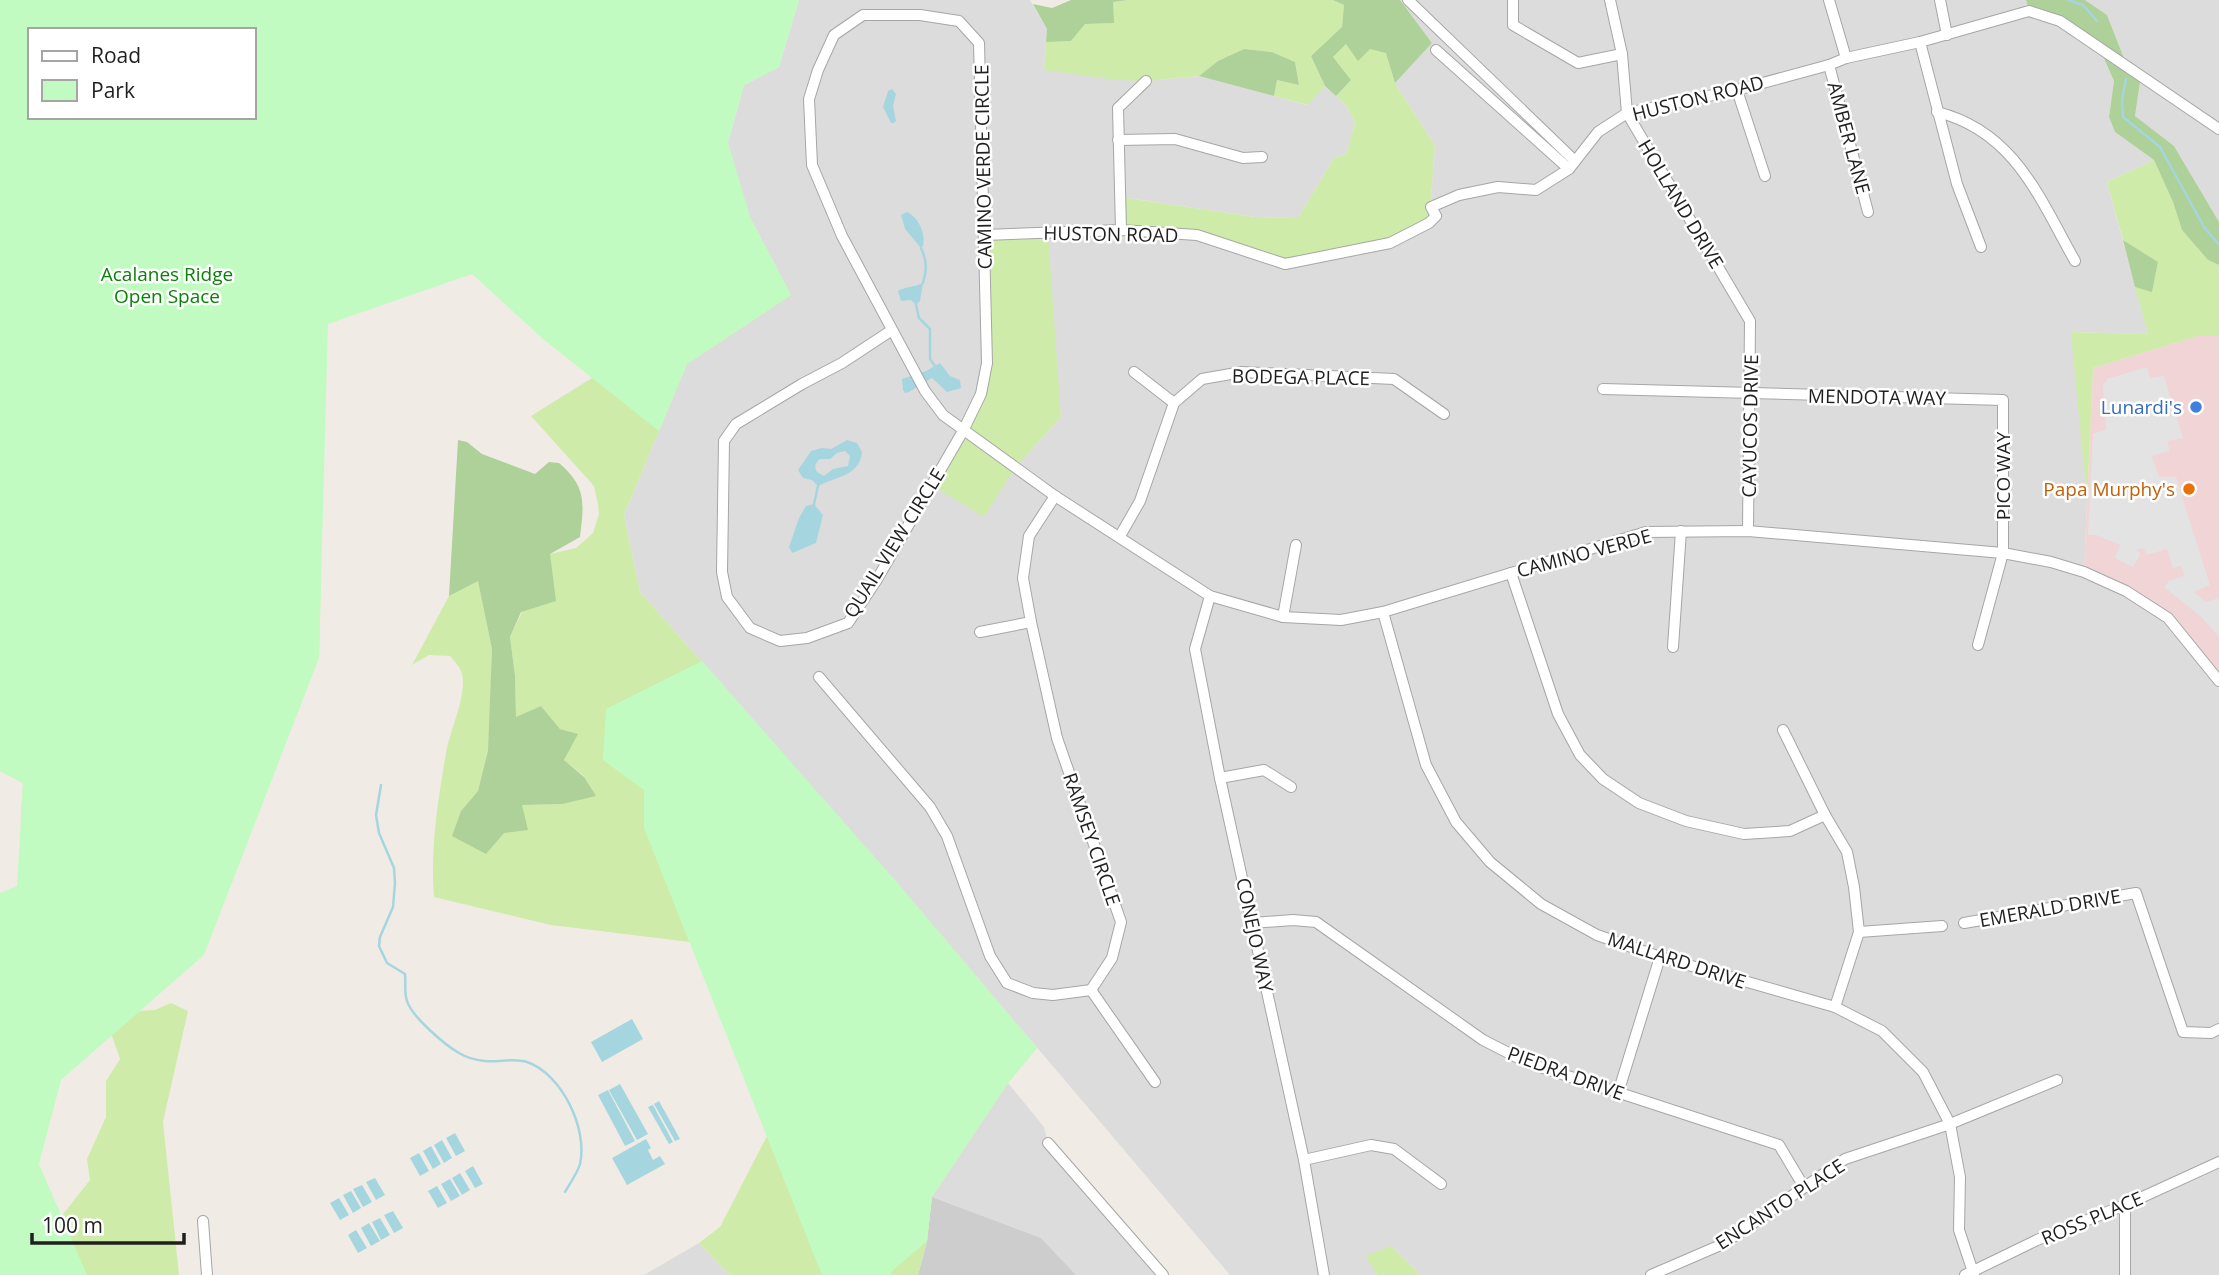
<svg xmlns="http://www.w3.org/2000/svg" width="2219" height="1275" font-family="'Open Sans',sans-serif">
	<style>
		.residential { fill: #dddcdc; fill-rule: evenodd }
		.commercial { fill: #f1d4d5 }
		.religious { fill: #cdcdcd }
		.grass { fill: #cfebaa; fill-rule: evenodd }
		.forest { fill: #aed099 }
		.park { fill: #c2fbc2; fill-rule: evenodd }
		.parking { fill: #e3e3e3 }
		.water { fill: #a5d6df; fill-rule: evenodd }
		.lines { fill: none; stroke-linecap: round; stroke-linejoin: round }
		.stream { stroke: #a5d6df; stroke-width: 2.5 }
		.street-casing { stroke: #a6a6a6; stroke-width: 12 }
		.street { stroke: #fff; stroke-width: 10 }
		.shop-dot { fill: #3f7fe0; stroke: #fff; stroke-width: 2.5 }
		.food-dot { fill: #e8710a; stroke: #fff; stroke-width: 2.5 }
		.labels { text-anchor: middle; stroke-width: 5; stroke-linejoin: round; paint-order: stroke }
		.street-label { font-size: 19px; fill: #1f1f1f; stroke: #fff }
		.park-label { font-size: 19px; fill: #098209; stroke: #fff }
		.shop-label { font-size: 19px; fill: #366cbe; stroke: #fff; text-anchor: end }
		.food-label { font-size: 19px; fill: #c56008; stroke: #fff; text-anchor: end }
	</style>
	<rect width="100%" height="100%" fill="#f0ece5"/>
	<g class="residential">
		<path d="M 799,0 L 1030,0 L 1047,29 L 1044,69 L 1146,81 L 1199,76 L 1307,105 L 1325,86 L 1346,105 L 1355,123 L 1346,154 L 1334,158 L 1298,218 L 1255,217 L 1121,197 L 1122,230 L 1429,223 L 1435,146 L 1395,83 L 1432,43 L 1400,0 L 2026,0 L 2029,11 L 2099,47 L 2114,81 L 2109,117 L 2115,132 L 2154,160 L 2107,182 L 2148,334 L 2072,332 L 2087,501 L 2084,571 L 2168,618 L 2219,681 L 2219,1275 L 1421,1275 L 1391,1246 L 1367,1256 L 1377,1275 L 1230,1275 L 899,885 L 640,592 L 624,515 L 687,364 L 791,295 L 750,217 L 728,143 L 744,85 L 779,67 ZM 987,363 L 1056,364 L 1061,417 L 1015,468 Z"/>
		<polygon points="2085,0 2219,0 2219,222 2174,146 2135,116 2141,75 2127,66 2107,15"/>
		<polygon points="1008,1083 1044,1127 1048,1143 1161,1275 1076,1275 1041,1238 932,1197"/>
		<polygon points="699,1243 730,1275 644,1275"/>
	</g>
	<polygon class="commercial" points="2198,336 2219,336 2219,681 2168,618 2084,572 2093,368"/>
	<polygon class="religious" points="932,1197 1041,1238 1076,1275 918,1275 927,1241"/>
	<g class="grass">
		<path d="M 0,0 L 565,0 L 728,143 L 750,217 L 791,295 L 687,364 L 624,515 L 640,592 L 899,885 L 1037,1048 L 1008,1083 L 932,1197 L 927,1241 L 918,1275 L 730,1275 L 699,1243 L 720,1227 L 767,1136 L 683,923 L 690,942 L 551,925 L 434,897 C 430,849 438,800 446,753 C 450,730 467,696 462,674 C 461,668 454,661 450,656 L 429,655 L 412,665 L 449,596 L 478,580 L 492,649 L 489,751 L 478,791 L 461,811 L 521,805 L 562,804 L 584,776 L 564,760 L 577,734 L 560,729 L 541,706 L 516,718 L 515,676 L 510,637 L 550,554 L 576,548 L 593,533 L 599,514 L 598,504 L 594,486 L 531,416 L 592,378 L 603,344 L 472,274 L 301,324 L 322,523 L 319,658 L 21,816 L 23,783 L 0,771 ZM 30,30 L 254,30 L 254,117 L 30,117 ZM 644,790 L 669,841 L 644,828 Z"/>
		<polygon points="1128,0 1333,0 1344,5 1342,27 1311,56 1325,86 1308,105 1274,96 1277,80 1299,85 1295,62 1272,52 1244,49 1218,61 1199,76 1146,81 1117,80 1044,70 1046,42 1071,41 1085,24 1113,23 1113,2"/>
		<polygon points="1346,44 1386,52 1395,83 1435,146 1429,223 1390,243 1285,264 1197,235 1121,230 1120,197 1255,217 1298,218 1334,158 1346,154 1355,123 1346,105 1336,96 1351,80 1333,57"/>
		<polygon points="2154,160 2173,202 2182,230 2208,260 2219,265 2219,336 2198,336 2093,368 2087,501 2071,332 2148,334 2135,287 2152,291 2158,262 2123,240 2107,182"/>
		<polygon points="1048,233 1061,417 1015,468 984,517 931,485 963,431 987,363 985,235"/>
		<polygon points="171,1003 188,1011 163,1122 179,1275 15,1275 90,1180 87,1159 106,1117 106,1081 120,1059 104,1013 155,1010"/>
		<polygon points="1391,1246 1421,1275 1377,1275 1366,1256"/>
	</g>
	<g class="forest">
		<polygon points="1071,0 1128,0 1113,2 1114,23 1085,24 1071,41 1046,42 1047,29 1033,4 1052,8"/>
		<polygon points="1333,0 1400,0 1432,43 1395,83 1386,53 1370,49 1358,61 1346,44 1333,57 1351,80 1336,96 1325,86 1311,56 1342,27 1344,5"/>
		<polygon points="2026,0 2085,0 2107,15 2127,66 2141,75 2135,116 2174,146 2219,222 2219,265 2208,260 2182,230 2173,202 2154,160 2115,132 2109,117 2114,81 2099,47 2029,11"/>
		<polygon points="1244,49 1272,52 1295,62 1299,85 1277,80 1274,96 1199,76 1218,61"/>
		<polygon points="2123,240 2158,262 2152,292 2135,287"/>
		<path d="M 458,440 L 467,442 L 482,454 L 535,474 L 549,462 L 559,463 C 587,487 584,503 580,537 L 550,554 L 556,601 L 521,612 L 510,637 L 515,676 L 516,717 L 541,706 L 560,729 L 578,734 L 564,760 L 584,777 L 596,796 L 562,804 L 522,805 L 528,830 L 504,833 L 486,854 L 452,836 L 461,811 L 478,791 L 488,751 L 492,649 L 478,581 L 449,596 Z"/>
	</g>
	<g class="park">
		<path d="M 0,0 L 799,0 L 779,67 L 744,85 L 728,143 L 750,217 L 791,295 L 687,364 L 659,431 L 543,339 L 472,274 L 328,324 L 319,658 L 204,955 L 61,1080 L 39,1164 L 87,1275 L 0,1275 L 0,893 L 17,886 L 23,783 L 0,771 ZM 30,30 L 254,30 L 254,117 L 30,117 Z"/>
		<polygon points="702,661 899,885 1037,1048 1008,1083 932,1197 927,1241 892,1271 891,1275 822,1275 644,828 644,790 603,760 606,709"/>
	</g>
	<polygon class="parking" points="2147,367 2150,378 2164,376 2183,438 2168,441 2169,451 2152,456 2159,477 2176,477 2210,585 2194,592 2206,602 2219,598 2219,637 2201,617 2164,587 2169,581 2184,576 2181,566 2173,568 2167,549 2146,555 2144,548 2136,550 2141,554 2133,567 2115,558 2120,545 2096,535 2088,535 2093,434 2106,429 2103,386 2107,379"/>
	<g class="water">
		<polygon points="892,89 896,94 893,106 896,121 894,123 891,123 883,107 888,91"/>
		<path d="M 907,212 C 918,217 926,233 923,246 L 921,248 L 905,229 L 901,215 Z"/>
		<path d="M 923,283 L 920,301 L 916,305 L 911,300 L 901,301 L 898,291 C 903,287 915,287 923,283 Z"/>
		<polygon points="940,363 950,376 960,380 961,388 947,392 932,378 909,392 905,393 903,390 902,379 926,371"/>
		<path d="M 847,440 L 857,443 L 862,452 C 860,476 835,477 818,486 L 812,480 L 803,478 L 798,470 L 811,451 L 822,448 L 831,449 ZM 845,451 L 850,456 L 848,466 L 833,469 L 824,476 L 817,472 C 814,466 815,463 820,459 L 830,459 L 837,453 Z"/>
		<polygon points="814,504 823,515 816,543 792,553 789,547 799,518 806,506"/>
		<polygon points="632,1019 643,1039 602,1062 591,1042"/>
		<polygon points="620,1084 648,1134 637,1140 609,1090"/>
		<polygon points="608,1090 635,1141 625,1146 598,1095"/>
		<polygon points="659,1101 680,1139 675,1141 654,1104"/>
		<polygon points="653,1105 673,1142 669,1144 648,1107"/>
		<polygon points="455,1133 465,1151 456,1156 446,1138"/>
		<polygon points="646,1139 651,1148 648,1150 653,1160 660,1156 665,1164 627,1185 612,1158"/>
		<polygon points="442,1140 452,1158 444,1163 434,1145"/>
		<polygon points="431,1146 441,1164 433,1169 423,1151"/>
		<polygon points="419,1153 429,1171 420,1176 410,1158"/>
		<polygon points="473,1166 483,1184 475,1188 465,1171"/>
		<polygon points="460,1173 470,1190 462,1195 452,1178"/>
		<polygon points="375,1178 385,1195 376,1200 366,1182"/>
		<polygon points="450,1179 460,1196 451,1201 441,1184"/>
		<polygon points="362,1185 372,1202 363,1207 353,1189"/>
		<polygon points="437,1186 447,1203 438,1208 428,1191"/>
		<polygon points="351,1191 361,1208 353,1213 343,1195"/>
		<polygon points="339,1198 349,1215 340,1220 330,1203"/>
		<polygon points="393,1211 403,1228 394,1233 384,1215"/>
		<polygon points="380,1218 390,1235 381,1240 372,1222"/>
		<polygon points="369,1223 380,1241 371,1246 361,1228"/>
		<polygon points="356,1230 367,1248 358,1253 348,1235"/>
	</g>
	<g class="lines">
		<g class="stream">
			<polyline points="2068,0 2083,5 2097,21"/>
			<polyline points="2126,79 2122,100 2123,117 2160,147 2204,227 2219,245"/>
			<path d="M 921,248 C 927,261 927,269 923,283"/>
			<polyline points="916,305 919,318 930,329 930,359 935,366"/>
			<polyline points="814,504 818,486"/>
			<path d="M 381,785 L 376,815 L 379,833 L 394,868 L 395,883 L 393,907 L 380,937 L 379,946 L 387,963 L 405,974 C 406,983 404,993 407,1001 C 412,1017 445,1045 459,1053 C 467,1058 476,1060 485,1061 C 499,1063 512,1057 527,1062 C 562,1074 588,1129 580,1164 C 577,1174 570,1183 565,1192"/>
		</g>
		<g class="street-casing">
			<g id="street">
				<polyline points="1408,0 1575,161"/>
				<polyline points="1513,0 1513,25 1578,63 1622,54"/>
				<polyline points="1610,0 1622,54 1627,113 1750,321 1748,531"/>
				<polyline points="1829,0 1846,58"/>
				<polyline points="1940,0 1947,35"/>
				<polyline points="1920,42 1957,184 1981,247"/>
				<polyline points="1436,50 1569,169"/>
				<polyline points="1829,65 1868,212"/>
				<polyline points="1737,90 1765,176"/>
				<path d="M 1937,112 C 2014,131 2039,197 2075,261"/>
				<polyline points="1118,140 1175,139 1243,158 1262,157"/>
				<polyline points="1121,230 1118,108 1146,81"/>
				<polyline points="985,235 1121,230 1197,235 1285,264 1390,243 1429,223 1436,216 1431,207 1459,195 1498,187 1536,190 1569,169 1598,132 1627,113 1737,90 1829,65 1846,58 1920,42 2029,11 2060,21 2219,129"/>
				<polyline points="892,330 842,363 802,384 736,424 724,441 722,572 727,597 750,628 780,641 807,638 848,623 876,581 963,431 981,394 987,363 979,43 959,21 920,15 863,15 834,35 818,70 809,99 812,165 842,236 925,391 943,415 1055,496 1210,596 1283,617 1341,620 1383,612 1646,532 1748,531 2003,553 2051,562 2084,572 2126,591 2168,618 2219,681"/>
				<polyline points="1134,372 1174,403"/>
				<polyline points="1603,389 2003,400 2003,553 1978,645"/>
				<polyline points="1120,536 1140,501 1174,403 1202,379 1242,372 1394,379 1444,414"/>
				<polyline points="1511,573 1558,714 1580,755 1603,779 1639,803 1686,821 1744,834 1790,831 1825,815"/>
				<polyline points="1210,596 1195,649 1220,778 1304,1160 1324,1275"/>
				<polyline points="1383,612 1426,765 1456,822 1490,862 1541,904 1597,935 1660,957 1835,1007 1882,1031 1923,1072 1950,1124 1960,1177 1959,1230 1974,1275"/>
				<polyline points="1283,617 1296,545"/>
				<polyline points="980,632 1031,622"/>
				<polyline points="1673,647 1681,531"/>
				<polyline points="819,677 930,807 947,836 990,956 1007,983 1033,993 1053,995 1091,990 1112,958 1121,922 1057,738 1031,622 1023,578 1029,536 1055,496"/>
				<polyline points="1783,730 1825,815 1847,852 1854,887 1859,932 1835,1007"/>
				<polyline points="1220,778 1264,770 1291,787"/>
				<polyline points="1252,923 1293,920 1316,922 1483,1040 1528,1063 1779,1145 1804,1187"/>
				<polyline points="1964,923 2136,893 2183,1032 2211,1033 2219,1029"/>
				<polyline points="1859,932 1942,926"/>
				<polyline points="1091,990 1155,1082"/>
				<polyline points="1618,1093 1660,957"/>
				<polyline points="1048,1143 1163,1275"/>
				<polyline points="1304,1160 1371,1145 1394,1149 1441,1184"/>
				<polyline points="2125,1205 2125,1275"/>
				<polyline points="203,1221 207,1275"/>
				<polyline points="1651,1275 1723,1244 1845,1159 1950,1124 2057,1080"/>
				<polyline points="1965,1275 2037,1240 2125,1205 2219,1162"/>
			</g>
		</g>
		<use href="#street" class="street"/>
	</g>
	<circle class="shop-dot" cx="2196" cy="407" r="7"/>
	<circle class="food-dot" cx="2189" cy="489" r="7"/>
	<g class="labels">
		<g class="street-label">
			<text transform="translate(1698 98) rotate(-14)" y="7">HUSTON ROAD</text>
			<text transform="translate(1849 138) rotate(75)" y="7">AMBER LANE</text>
			<text transform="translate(983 167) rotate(-91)" y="7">CAMINO VERDE CIRCLE</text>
			<text transform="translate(1681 204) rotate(59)" y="7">HOLLAND DRIVE</text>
			<text transform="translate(1111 234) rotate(1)" y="7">HUSTON ROAD</text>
			<text transform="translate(1301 377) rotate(1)" y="7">BODEGA PLACE</text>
			<text transform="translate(1877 397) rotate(1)" y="7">MENDOTA WAY</text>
			<text transform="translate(1750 426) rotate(-89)" y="7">CAYUCOS DRIVE</text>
			<text transform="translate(2003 476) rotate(-90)" y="7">PICO WAY</text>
			<text transform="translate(894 543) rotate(-58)" y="7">QUAIL VIEW CIRCLE</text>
			<text transform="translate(1584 553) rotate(-15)" y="7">CAMINO VERDE</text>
			<text transform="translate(1092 839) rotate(71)" y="7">RAMSEY CIRCLE</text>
			<text transform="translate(2050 908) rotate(-10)" y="7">EMERALD DRIVE</text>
			<text transform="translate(1255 935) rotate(78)" y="7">CONEJO WAY</text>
			<text transform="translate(1677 960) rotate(18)" y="7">MALLARD DRIVE</text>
			<text transform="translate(1566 1073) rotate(20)" y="7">PIEDRA DRIVE</text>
			<text transform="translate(1780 1204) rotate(-33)" y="7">ENCANTO PLACE</text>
			<text transform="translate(2092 1218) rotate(-23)" y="7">ROSS PLACE</text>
		</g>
		<g class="park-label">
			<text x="167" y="281">Acalanes Ridge<tspan x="167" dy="22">Open Space</tspan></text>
		</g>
		<g class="shop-label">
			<text x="2182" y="414">Lunardi's</text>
		</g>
		<g class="food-label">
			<text x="2175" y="496">Papa Murphy's</text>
		</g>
	</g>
	<rect x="28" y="28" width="228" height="91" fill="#ffffff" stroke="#a5a5a5" stroke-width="2"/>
	<rect x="42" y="51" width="35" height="10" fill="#ffffff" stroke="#a5a5a5" stroke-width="2"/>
	<text x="91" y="63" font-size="21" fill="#1f1f1f">Road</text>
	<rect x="42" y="80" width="35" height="21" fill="#c2fbc2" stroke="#a5a5a5" stroke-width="2"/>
	<text x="91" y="98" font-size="21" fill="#1f1f1f">Park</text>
	<path d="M32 1233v10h152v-10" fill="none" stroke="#1f1f1f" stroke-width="3.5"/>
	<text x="42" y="1233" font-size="21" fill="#1f1f1f" stroke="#ffffff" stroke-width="5" paint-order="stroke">100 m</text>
</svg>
